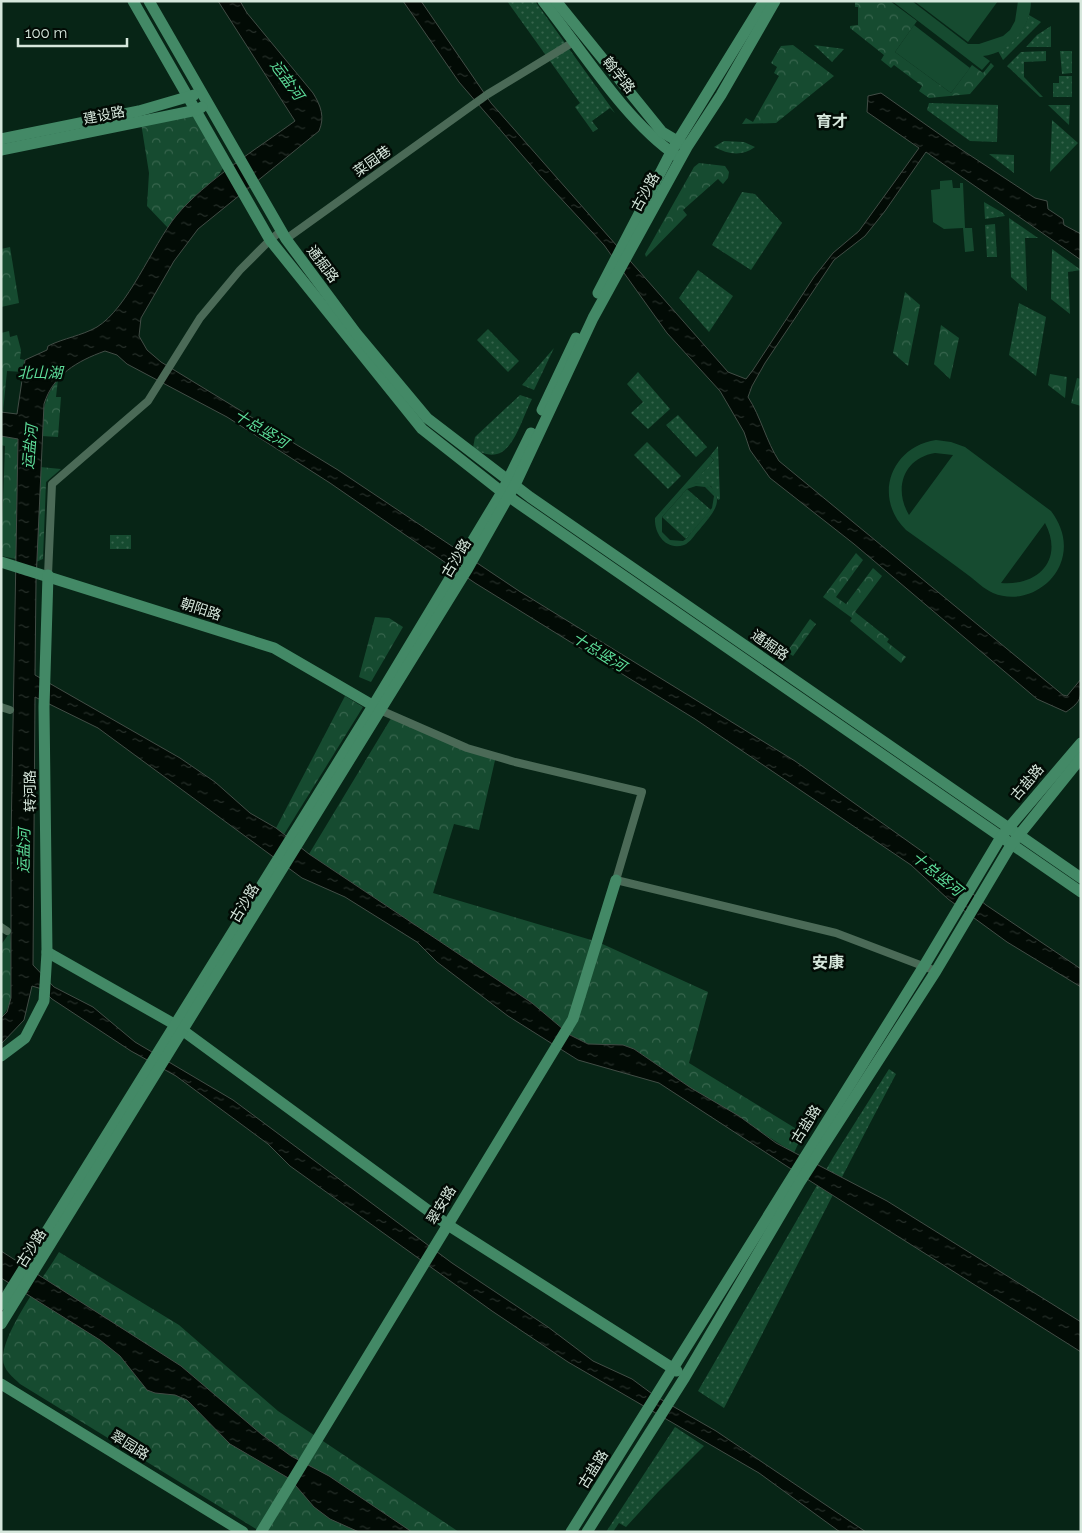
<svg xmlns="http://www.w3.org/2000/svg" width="1082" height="1533" font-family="Raleway,'Noto Sans SC',sans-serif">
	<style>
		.grass { fill: url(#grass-dots) }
		.forest { fill: url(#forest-crowns) }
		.pitch { fill: #164b30; fill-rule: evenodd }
		.water { fill: url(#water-ripples); stroke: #424d46 }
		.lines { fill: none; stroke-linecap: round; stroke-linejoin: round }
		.street { stroke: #4b6a57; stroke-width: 8 }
		.secondary { stroke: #438966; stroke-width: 11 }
		.labels { text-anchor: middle; stroke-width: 5; stroke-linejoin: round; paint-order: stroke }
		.street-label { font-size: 14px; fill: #d6e7dc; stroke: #020b05 }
		.water-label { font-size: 15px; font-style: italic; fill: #5ddd9a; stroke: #020b05 }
		.quarter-label { font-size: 16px; font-weight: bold; fill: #d6e7dc; stroke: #020b05 }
	</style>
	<defs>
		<pattern id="grass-dots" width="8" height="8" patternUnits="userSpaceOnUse" patternTransform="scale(1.25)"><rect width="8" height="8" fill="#164b30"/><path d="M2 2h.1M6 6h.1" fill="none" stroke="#37654d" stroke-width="1.8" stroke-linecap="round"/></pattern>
		<pattern id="forest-crowns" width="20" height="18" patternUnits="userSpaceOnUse" patternTransform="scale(1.25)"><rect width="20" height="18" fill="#164b30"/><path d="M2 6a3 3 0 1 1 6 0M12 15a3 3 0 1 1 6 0" fill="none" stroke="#37654d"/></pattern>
		<pattern id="water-ripples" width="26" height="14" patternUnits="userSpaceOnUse" patternTransform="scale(1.25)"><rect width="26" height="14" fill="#020b05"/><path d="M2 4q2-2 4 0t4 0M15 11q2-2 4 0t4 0" fill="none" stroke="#262f29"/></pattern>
	</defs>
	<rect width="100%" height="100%" fill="#072516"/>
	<g class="grass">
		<polygon points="507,1 535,1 615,113 610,108 592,121 598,129 593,132 575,107 580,103"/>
		<path d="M 1029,15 L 1041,22 L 1003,60 L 998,51 C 1014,43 1023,32 1029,15 Z"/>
		<polygon points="1051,26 1051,47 1026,47 1037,35"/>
		<polygon points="814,45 844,49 832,62"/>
		<polygon points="1046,51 1046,61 1024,62 1024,77 1043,97 1040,97 1007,66 1021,52"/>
		<polygon points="1060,51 1072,51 1072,73 1062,74"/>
		<polygon points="1059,76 1072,76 1072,97 1053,97 1053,83 1059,83"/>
		<polygon points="929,103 998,105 997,142 970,141 927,110"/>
		<polygon points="1048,105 1070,105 1069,125"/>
		<polygon points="1052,120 1078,143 1050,172"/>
		<path d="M 724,141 L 744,142 L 755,147 C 741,157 728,154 714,147 Z"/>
		<polygon points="989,154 1014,155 1014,173"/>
		<polygon points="742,192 755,194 782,223 751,270 712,245"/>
		<polygon points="984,202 1003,213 1005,216 985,219"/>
		<polygon points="1009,218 1038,238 1025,238 1027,291 1011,277"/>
		<polygon points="995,224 997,257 987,257 985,225"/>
		<polygon points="1052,249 1081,270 1068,272 1070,314 1051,299"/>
		<polygon points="698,270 733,296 709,332 679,298"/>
		<polygon points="1019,303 1046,317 1036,376 1009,355"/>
		<polygon points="488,329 519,361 508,372 477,340"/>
		<polygon points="554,348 534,390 522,385"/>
		<polygon points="638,372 670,409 648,429 631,413 643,402 627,384"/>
		<path d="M 520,395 L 532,399 C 518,426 510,472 473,448 L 475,437 Z"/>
		<polygon points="678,415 707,447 696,457 666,425"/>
		<polygon points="647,442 681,476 668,489 634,455"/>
		<polygon points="718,446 720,499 718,500 711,486 693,483 714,460 710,456"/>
		<polygon points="687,489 711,510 686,539 662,517"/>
		<rect x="110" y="535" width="21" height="14"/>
		<path d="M 889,1069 L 896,1074 C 837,1184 782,1297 724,1408 L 698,1391 L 834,1156 Z"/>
		<polygon points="675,1427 704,1446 658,1492 626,1527 619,1523 613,1532 606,1532"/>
	</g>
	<g class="forest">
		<polygon points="855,1 890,1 917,21 895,52 951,93 972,65 983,73 991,63 994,66 970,94 929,98 919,91 922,86 894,65 891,68 881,60 884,55 850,28 850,26 858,25 858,7 855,7"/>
		<polygon points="793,45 834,76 776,123 742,124 746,118 753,122 779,76 774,73 777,67 771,63 781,46"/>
		<path d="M 197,110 L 226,163 C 213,189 184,204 168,228 L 147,206 L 149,173 L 141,123 Z"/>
		<polygon points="699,163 725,166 729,172 728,178 723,184 718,179 683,210 687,215 646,257 645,254 694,167"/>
		<polygon points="10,247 19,303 1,307 1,249"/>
		<polygon points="905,292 920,305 908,366 893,353"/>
		<polygon points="941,325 959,338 950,379 934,364"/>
		<polygon points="9,331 10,337 17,335 21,350 20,359 25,360 23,372 7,371 3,412 1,333"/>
		<polygon points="1050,374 1067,377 1065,398 1048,385"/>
		<polygon points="1077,378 1081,379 1081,406 1071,403"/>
		<path d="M 58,379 L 56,397 L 61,397 L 58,437 L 41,436 C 43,412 43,399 58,379 Z"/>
		<polygon points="1,436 18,438 16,559 1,556 5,446 1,445"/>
		<polygon points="40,467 61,469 46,482 43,559 36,562"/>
		<polygon points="856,553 863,560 836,597 846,604 873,568 882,576 855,612 889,639 887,642 906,657 901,663 850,621 852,618 823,597"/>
		<polygon points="375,617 389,618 403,627 371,682 359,677"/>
		<polygon points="810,619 816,624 793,656 787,652"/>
		<polygon points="345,696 363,707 283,836 276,828"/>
		<polygon points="393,715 496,756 479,830 454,824 433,893 598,942 708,992 689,1063 803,1133 794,1153 691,1088 634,1049 623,1045 588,1044 570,1035 532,1003 309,854"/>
		<path d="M 10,932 C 12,958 20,998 1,1018 L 1,945 Z"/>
		<path d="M 59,1252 L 179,1325 L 278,1411 L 459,1532 L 261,1532 L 20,1384 C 13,1377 3,1370 3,1359 C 2,1333 44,1277 59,1252 Z"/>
	</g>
	<g class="pitch">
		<path d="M 892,1 L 912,1 L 968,44 L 979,44 L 1003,36 L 1010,30 L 1015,21 L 1018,1 L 1031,1 C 1031,28 1010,53 983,56 L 990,61 L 982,70 Z"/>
		<polygon points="914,1 998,1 968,42"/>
		<polygon points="914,25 970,68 951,93 895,52"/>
		<polygon points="952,180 953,188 960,188 960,183 963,183 965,228 972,228 974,251 965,252 963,228 944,229 933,222 931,190 940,189 940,181"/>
		<path d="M 936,440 L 951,442 L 965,447 L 1051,511 C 1063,527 1068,546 1060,565 C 1049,590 1019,604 993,593 C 984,589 976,581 968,575 C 948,560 927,545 906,530 C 873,498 890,447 936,440 ZM 935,453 L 953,455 L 909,515 C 893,488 904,458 935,453 ZM 1045,523 C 1064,559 1039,586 1001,583 Z"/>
		<path d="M 710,456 L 714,460 L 694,483 L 708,484 C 727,500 712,514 700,529 C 695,534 690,543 684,545 C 666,551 654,534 655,518 ZM 696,486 L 705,487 L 714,496 L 712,508 L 686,539 L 683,541 L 670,540 L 662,532 L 662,517 L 687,489 Z"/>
	</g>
	<g class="water">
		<path d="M 218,1 L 240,1 L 247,13 L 313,93 C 321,106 325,117 319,131 L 198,229 L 174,261 L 141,318 L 139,336 L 147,350 L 161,362 L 338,470 L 519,591 L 795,761 L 923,852 L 986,905 L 1081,969 L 1081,987 L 1007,942 L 948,899 L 911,865 L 695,719 L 475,583 L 330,483 L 227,417 L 127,364 L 117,355 L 105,351 C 77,361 53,375 44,404 L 36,581 L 35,675 L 180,758 L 215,782 L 250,813 L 276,828 L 309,854 L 532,1003 L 570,1035 L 588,1044 L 623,1045 L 634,1049 L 691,1088 L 739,1116 L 776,1143 L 887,1201 L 1081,1322 L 1081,1352 L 788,1167 L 659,1083 L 578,1060 L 508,1016 L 437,962 L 417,942 L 345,897 L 302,878 L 98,728 L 35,697 L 33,965 L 54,987 L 93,1007 L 135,1042 L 233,1100 L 452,1263 L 548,1327 L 593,1361 L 632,1379 L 655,1396 L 716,1431 L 866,1532 L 840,1532 L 759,1473 L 568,1362 L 492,1311 L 290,1166 L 268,1144 L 176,1076 L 131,1051 L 52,999 L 42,989 L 32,986 L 24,1020 L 1,1044 L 1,1018 L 7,1012 L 11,998 L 11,840 L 18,439 L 1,436 L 1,412 L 17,414 L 25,360 L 47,350 L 48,346 C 64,338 81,336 97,327 C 128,308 152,246 176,216 C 205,181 258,148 295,121 Z"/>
		<path d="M 403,1 L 421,1 L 491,103 L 728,372 L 746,379 L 753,370 L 814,277 L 833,253 L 859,231 L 919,148 L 867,112 L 868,96 L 881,93 L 959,148 L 1035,198 L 1047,201 L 1048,209 L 1063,219 L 1064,225 L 1081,234 L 1081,260 L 926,152 L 885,211 L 865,236 L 834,260 L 765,363 L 752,386 L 748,397 C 761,417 766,441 779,461 L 1063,695 L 1067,696 L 1081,679 C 1081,698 1082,701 1066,712 L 1037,699 L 854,544 L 770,478 L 750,450 L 744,432 L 720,391 L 667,333 L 604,245 L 541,177 L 459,82 Z"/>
		<polygon points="1,1251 181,1366 261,1434 291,1456 329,1476 412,1532 359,1532 330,1519 314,1507 290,1479 230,1444 187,1400 175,1395 155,1393 147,1390 120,1356 100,1340 1,1278"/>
	</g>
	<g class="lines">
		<g class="street">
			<polyline points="286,239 488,94 575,41"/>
			<polyline points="48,575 52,484 148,401 200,318 240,270 270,240 281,231"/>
			<polyline points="1,707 10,710"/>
			<polyline points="380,710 467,748 515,762 642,792 616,880"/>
			<polyline points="616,880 836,933 936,971"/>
			<polyline points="1,927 7,931"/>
		</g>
		<g class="secondary">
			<polyline points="133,1 270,240 422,429 502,492 1081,892"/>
			<polyline points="149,1 286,239 356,333 427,418 530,497 1081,878"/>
			<path d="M 543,1 C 581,49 627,123 677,156"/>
			<polyline points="556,1 662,132 684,145"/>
			<polyline points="1,139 139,111 194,95"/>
			<polyline points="1,150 197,110 202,107"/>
			<polyline points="598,293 671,152 764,1"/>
			<polyline points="542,410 576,338"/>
			<polyline points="1,562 274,648 379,709"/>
			<polyline points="47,952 174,1024 448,1225 677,1371"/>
			<polyline points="1,1056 25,1038 44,1001 47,952 44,707 48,575"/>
			<polyline points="1,1305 373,706 502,492 531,433"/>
			<polyline points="1,1324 468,568 515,485 593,318 687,147 721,95 775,1"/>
			<polyline points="1,1384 243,1532"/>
			<polyline points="261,1532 573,1019 616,880"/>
			<polyline points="571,1532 924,966 1001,837 1081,743"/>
			<polyline points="587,1532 685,1377 800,1182 936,971 1011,845 1081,758"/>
		</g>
	</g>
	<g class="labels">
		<g class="street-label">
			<text transform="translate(619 75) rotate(51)" y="5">翰学路</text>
			<text transform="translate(104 115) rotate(-11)" y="5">建设路</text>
			<text transform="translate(372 161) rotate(-35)" y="5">菜园巷</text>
			<text transform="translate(645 192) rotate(-61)" y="5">古沙路</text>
			<text transform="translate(323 264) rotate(53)" y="5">通掘路</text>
			<text transform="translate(456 558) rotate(-59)" y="5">古沙路</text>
			<text transform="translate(201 609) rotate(18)" y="5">朝阳路</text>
			<text transform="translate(770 645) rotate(35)" y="5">通掘路</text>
			<text transform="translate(1027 782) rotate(-49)" y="5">古盐路</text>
			<text transform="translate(30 791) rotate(-91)" y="5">转河路</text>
			<text transform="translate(244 903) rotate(-59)" y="5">古沙路</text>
			<text transform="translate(806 1124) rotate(-58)" y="5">古盐路</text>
			<text transform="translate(441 1205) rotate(-59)" y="5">翠安路</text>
			<text transform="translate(31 1248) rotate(-58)" y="5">古沙路</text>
			<text transform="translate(130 1445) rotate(32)" y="5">翠园路</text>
			<text transform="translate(593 1469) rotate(-58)" y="5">古盐路</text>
		</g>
		<g class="water-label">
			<text transform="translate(287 80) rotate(54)" y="5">运盐河</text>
			<text x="40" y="378">北山湖</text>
			<text transform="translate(261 429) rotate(31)" y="5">十总竖河</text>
			<text transform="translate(30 447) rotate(-85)" y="5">运盐河</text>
			<text transform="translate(599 652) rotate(32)" y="5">十总竖河</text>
			<text transform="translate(24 851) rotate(-89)" y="5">运盐河</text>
			<text transform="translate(937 874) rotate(39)" y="5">十总竖河</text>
		</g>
		<g class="quarter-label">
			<text x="832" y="127">育才</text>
			<text x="828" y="968">安康</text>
		</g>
	</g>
	<rect width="1082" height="1533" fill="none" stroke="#d6e7dc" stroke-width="5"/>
	<path d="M18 38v8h109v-8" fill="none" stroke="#d6e7dc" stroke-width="2.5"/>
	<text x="25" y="38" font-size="15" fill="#d6e7dc" stroke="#020b05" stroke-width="4" paint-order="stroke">100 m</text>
</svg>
